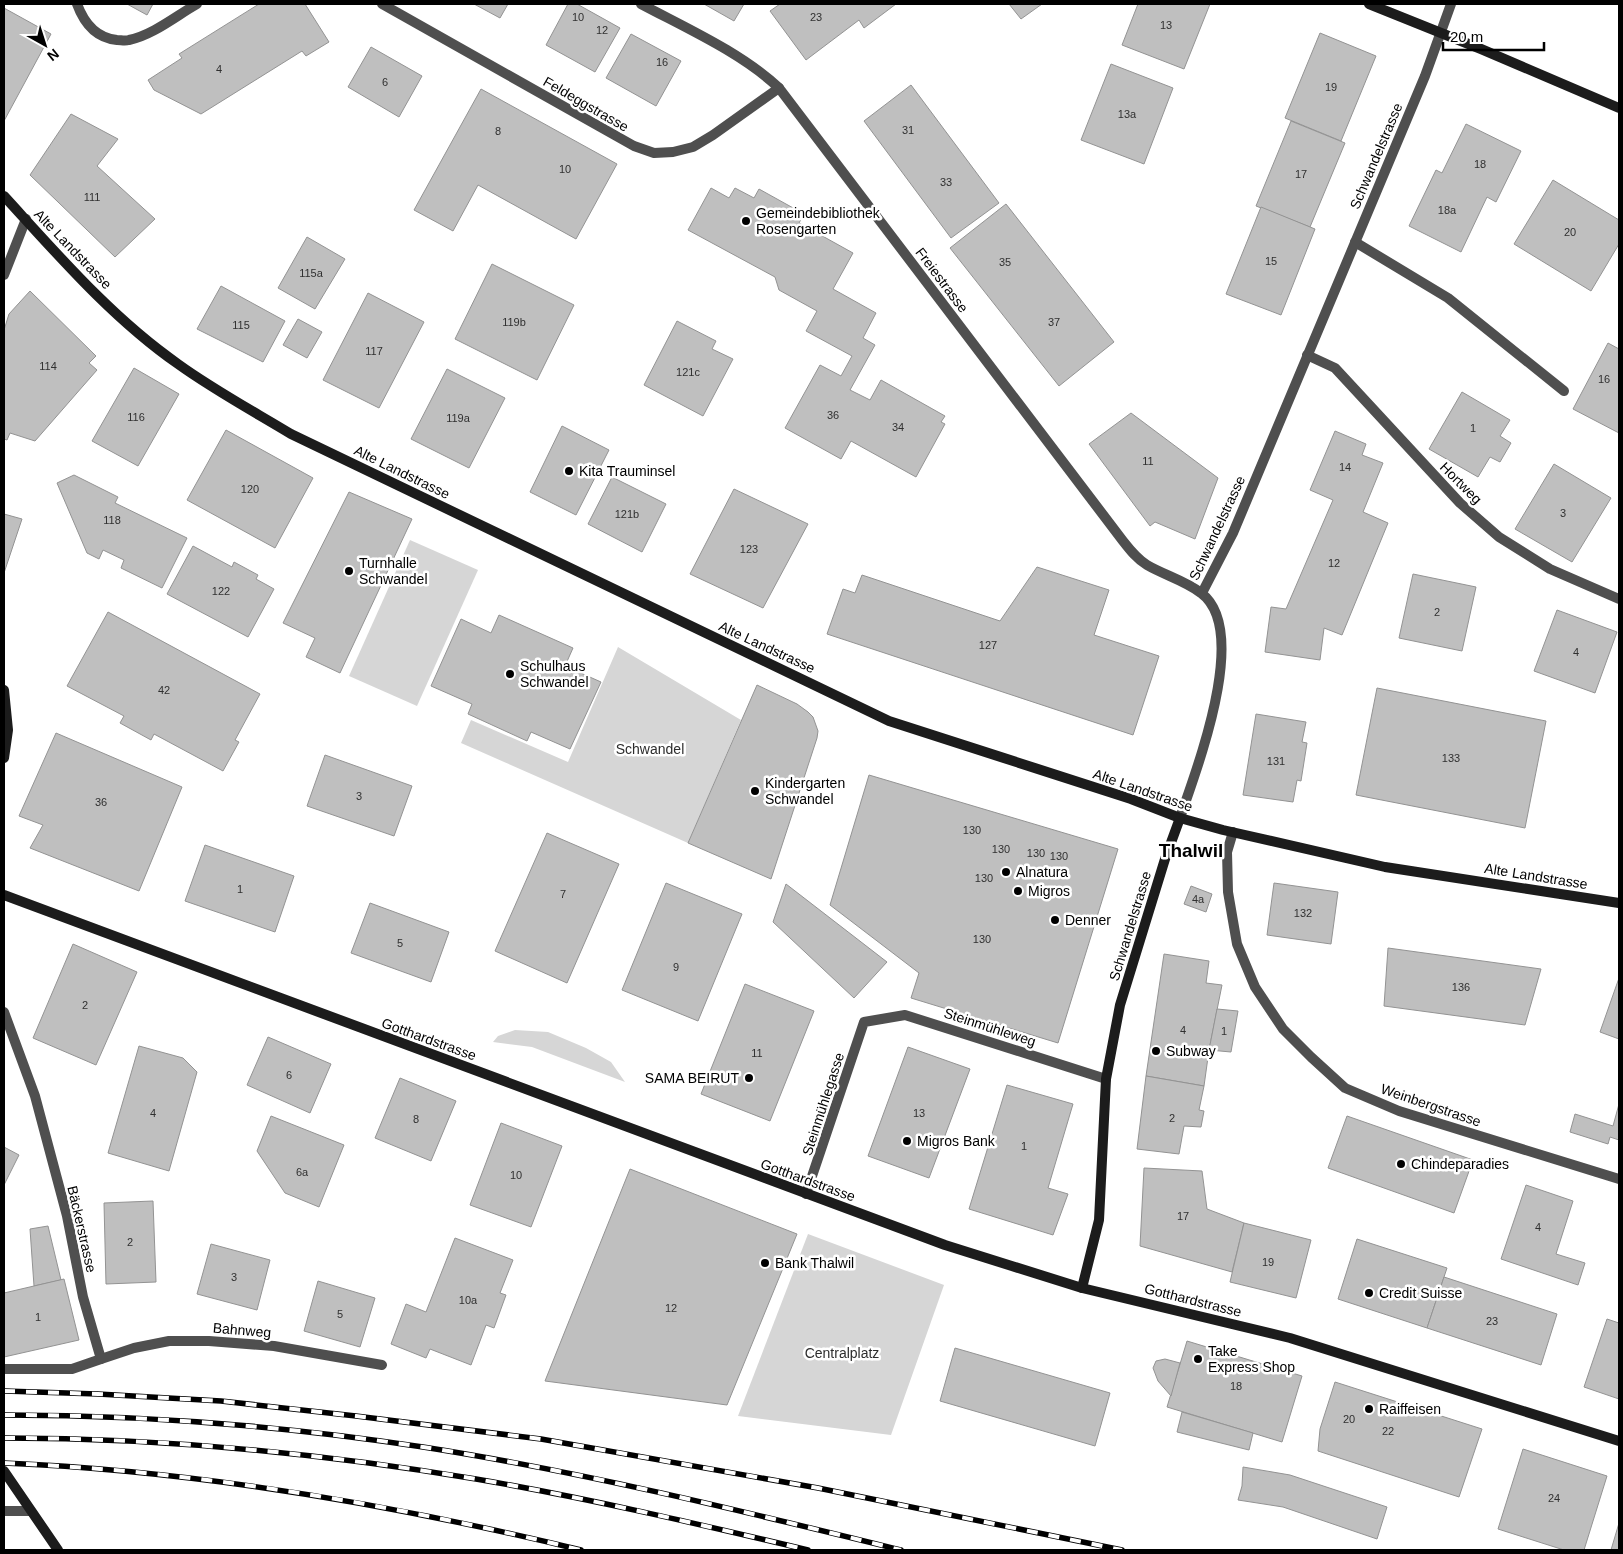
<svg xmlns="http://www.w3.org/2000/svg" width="1623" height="1554" font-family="Arial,sans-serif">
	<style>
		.green { fill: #d6d6d6 }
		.building { fill: #bfbfbf; stroke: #939393 }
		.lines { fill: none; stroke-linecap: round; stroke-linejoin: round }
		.lane { stroke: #4f4f4f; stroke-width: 10 }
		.street { stroke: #4f4f4f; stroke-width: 10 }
		.secondary { stroke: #1c1c1c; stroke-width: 10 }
		.rail-casing { stroke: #000; stroke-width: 5.5 }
		.rail { stroke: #fff; stroke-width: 4; stroke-dasharray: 11; stroke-linecap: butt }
		.poi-dot { fill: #000; stroke: #fff; stroke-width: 2 }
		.labels { text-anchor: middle; stroke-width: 5; stroke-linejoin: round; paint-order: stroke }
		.number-label { font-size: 11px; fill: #303030 }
		.street-label { font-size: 14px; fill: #000; stroke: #fff }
		.poi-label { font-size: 14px; fill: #000; stroke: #fff; text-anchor: start }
		.park-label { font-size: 14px; fill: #2d2d2d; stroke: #fff }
		.district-label { font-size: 19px; font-weight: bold; fill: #000; stroke: #fff }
	</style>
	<rect width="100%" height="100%" fill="#fff"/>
	<g class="green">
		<polygon points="410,540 478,570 417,706 349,676"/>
		<polygon points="618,647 741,720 688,843 461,743 471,720 568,762"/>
		<polygon points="515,1030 548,1032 586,1048 611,1062 625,1082 532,1047 493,1042 498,1036"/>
		<polygon points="808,1234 944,1285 891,1435 738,1416"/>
	</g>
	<g class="building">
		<polygon points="127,4 153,4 147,15"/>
		<polygon points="259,4 305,4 329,42 306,56 302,51 201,114 154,90 148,80 182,58 179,54"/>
		<polygon points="474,4 508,4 500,18"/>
		<polygon points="568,4 577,4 620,28 595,72 546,45"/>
		<polygon points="704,4 744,4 734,21"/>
		<polygon points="780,4 896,4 864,28 859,20 806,60 770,11"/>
		<polygon points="1009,4 1042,4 1021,19"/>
		<polygon points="1138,4 1210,4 1184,69 1122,45"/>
		<polygon points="4,8 51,34 4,121"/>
		<polygon points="1320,33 1376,56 1341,141 1285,118"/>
		<polygon points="631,34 681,61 656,106 606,78"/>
		<polygon points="371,47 422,76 399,117 348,87"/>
		<polygon points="1111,64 1173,88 1144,164 1081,140"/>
		<polygon points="911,85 999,203 951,238 864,121"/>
		<polygon points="481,89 617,164 576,239 478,185 453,231 414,210"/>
		<polygon points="71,114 118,139 97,166 155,219 115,257 30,175"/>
		<polygon points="1291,121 1345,143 1310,227 1256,206"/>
		<polygon points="1466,124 1521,151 1496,202 1487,197 1461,252 1409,226 1436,170 1442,173"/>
		<polygon points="1553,180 1619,220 1619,244 1591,291 1514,244"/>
		<polygon points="711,188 729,198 735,188 754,198 759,189 804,214 799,223 853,253 833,289 876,313 863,338 875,345 850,390 870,400 881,380 945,416 941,422 945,424 916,477 851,441 841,459 785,428 820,365 841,376 852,356 806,331 817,311 779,290 775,277 688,230"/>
		<polygon points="1006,204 1114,342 1059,386 950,248"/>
		<polygon points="1261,207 1315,229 1281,315 1226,294"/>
		<polygon points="307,237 345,259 315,309 278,288"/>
		<polygon points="492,264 574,305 537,380 455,339"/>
		<polygon points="221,286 285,321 263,362 197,329"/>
		<polygon points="30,291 96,356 89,363 97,370 35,441 10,433 7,440 4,439 4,330 9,314"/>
		<polygon points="368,293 424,322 379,408 323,380"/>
		<polygon points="298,319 322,332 307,358 283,345"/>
		<polygon points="677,321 716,341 712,349 733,359 703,416 644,385"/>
		<polygon points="1608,343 1619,349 1619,433 1573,409"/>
		<polygon points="134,368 179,394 138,466 92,441"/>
		<polygon points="447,369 505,398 469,468 411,439"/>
		<polygon points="1462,392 1510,420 1500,436 1511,443 1500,462 1490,457 1478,477 1429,449"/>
		<polygon points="1131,413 1218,478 1195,539 1155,522 1150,526 1089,444"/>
		<polygon points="562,426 609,450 576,515 530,492"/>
		<polygon points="226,430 313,478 275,548 187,500"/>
		<polygon points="1335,431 1366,444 1362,455 1383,463 1363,512 1388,523 1342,635 1324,628 1320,660 1265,652 1271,607 1286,609 1333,500 1310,490"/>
		<polygon points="1554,464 1611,498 1572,562 1515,529"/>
		<polygon points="74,475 118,497 115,503 187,538 162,588 121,568 124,560 103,550 99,559 87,553 57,483"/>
		<polygon points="612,477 666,504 642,552 588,524"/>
		<polygon points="734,489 808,524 763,608 690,574"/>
		<polygon points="349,492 412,519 340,673 306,657 315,638 283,623"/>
		<polygon points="4,514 22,519 4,573"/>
		<polygon points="193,546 232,567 234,562 258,575 256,579 274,589 248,637 167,594"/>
		<polygon points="1037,567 1109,590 1094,635 1159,656 1133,735 827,634 843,589 855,593 862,575 1000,621"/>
		<polygon points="1413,574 1476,587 1462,651 1399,638"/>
		<polygon points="1557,610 1617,632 1595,693 1534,671"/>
		<polygon points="108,612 260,694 235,740 239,742 223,771 154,734 151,740 120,723 124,716 67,686"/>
		<polygon points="499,615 573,648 565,666 601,682 570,749 531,732 527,741 468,714 472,704 431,686 461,619 491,633"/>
		<polygon points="757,685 797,704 808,712 813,717 818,731 817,738 771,879 688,843"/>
		<polygon points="1377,688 1546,721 1525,828 1356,795"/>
		<polygon points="1256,714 1306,722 1302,742 1307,743 1301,781 1297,780 1293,802 1243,795"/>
		<polygon points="56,733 182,787 139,891 30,848 43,825 19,816"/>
		<polygon points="325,755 412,786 394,836 307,806"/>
		<polygon points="869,775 1118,849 1058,1043 911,998 919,973 830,905"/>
		<polygon points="547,833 619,864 567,983 495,951"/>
		<polygon points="205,845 294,876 275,932 185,901"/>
		<polygon points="666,883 742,914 698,1021 622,990"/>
		<polygon points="1274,883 1338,892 1331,944 1267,935"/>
		<polygon points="786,884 887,962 854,998 773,922"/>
		<polygon points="1191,886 1212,894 1206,912 1184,904"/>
		<polygon points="370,903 449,932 431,982 351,953"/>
		<polygon points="73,944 137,972 96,1065 33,1038"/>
		<polygon points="1388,948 1541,969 1525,1025 1384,1006"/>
		<polygon points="1164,954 1209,961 1206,983 1222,985 1209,1050 1204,1086 1146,1076"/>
		<polygon points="1619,978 1619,1039 1600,1032"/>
		<polygon points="745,984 814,1011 770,1121 701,1094"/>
		<polygon points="1217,1009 1238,1011 1231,1052 1209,1050"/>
		<polygon points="268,1037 331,1064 310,1113 247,1085"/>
		<polygon points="139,1046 183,1058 197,1072 169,1171 108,1153"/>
		<polygon points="908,1047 970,1069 929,1178 868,1156"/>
		<polygon points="1146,1076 1204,1086 1199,1110 1204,1111 1201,1127 1184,1126 1179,1154 1137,1149"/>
		<polygon points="400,1078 456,1101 431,1161 375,1138"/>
		<polygon points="1007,1085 1073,1104 1048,1188 1068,1194 1053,1235 969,1209"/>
		<polygon points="1619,1104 1619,1140 1610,1137 1608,1144 1570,1132 1575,1114 1613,1126"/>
		<polygon points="271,1116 344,1145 319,1207 285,1193 257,1151"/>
		<polygon points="1347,1116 1473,1160 1454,1213 1328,1168"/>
		<polygon points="501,1123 562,1146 531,1227 470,1205"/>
		<polygon points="4,1147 19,1155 4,1185"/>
		<polygon points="1144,1168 1202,1171 1207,1209 1244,1223 1232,1272 1140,1246"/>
		<polygon points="630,1169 797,1234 727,1405 545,1381"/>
		<polygon points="1526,1185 1573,1201 1556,1254 1585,1263 1578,1285 1501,1259"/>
		<polygon points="153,1201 156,1282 106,1284 104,1203"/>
		<polygon points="1244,1223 1311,1240 1296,1298 1230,1282"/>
		<polygon points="48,1226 61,1280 34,1286 30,1229"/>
		<polygon points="455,1238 513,1260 500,1293 506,1295 494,1328 486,1325 471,1365 430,1349 426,1358 391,1344 406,1304 426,1312"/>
		<polygon points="1357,1239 1447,1268 1427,1328 1338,1299"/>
		<polygon points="211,1244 270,1260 257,1310 197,1294"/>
		<polygon points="1444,1277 1557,1314 1541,1365 1427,1328"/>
		<polygon points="64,1279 79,1340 4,1357 4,1293"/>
		<polygon points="318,1281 375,1298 360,1347 304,1331"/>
		<polygon points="1607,1319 1619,1323 1619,1399 1584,1387"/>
		<polygon points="1187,1341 1302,1376 1282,1442 1167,1407"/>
		<polygon points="955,1348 1110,1393 1095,1446 940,1401"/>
		<polygon points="1165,1359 1180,1363 1171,1396 1158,1381 1153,1368 1156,1361"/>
		<polygon points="1335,1382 1482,1429 1459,1497 1318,1451 1320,1429"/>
		<polygon points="1182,1412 1253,1433 1249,1450 1177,1432"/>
		<polygon points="1523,1449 1607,1476 1584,1550 1564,1550 1498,1529"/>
		<polygon points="1243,1467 1290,1475 1387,1507 1377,1539 1283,1507 1238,1500 1242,1486"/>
		<polygon points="1619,1523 1619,1550 1611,1550"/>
	</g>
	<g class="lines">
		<g class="lane">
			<polyline points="1355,242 1448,298 1564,391"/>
			<polyline points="806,1194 864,1022 905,1015 1106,1079"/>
		</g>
		<g class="street">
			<path d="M 77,4 C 84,23 96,38 117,40 C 121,40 125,41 129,40 C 153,35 176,16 197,4"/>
			<polyline points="382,4 634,146 654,153 673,152 693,147 713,135 779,88"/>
			<path d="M 641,4 C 686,28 742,53 779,88 L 1123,541 C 1130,550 1137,559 1147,565 C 1164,575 1186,581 1201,593 C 1251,630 1196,770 1180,818"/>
			<polyline points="4,275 26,219"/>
			<polyline points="1307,355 1335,368 1460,503 1499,537 1550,569 1619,599"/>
			<polyline points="1202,593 1233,533 1425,76 1451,4"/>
			<polyline points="1233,832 1227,852 1228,892 1237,944 1255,987 1283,1029 1311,1057 1345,1088 1399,1111 1619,1179"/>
			<polyline points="4,1012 35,1096 67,1216 83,1297 101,1359 72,1369 4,1369"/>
			<polyline points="101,1359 134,1348 169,1341 209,1341 274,1346 382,1365"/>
			<polyline points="4,1511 30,1511"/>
		</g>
		<g class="secondary">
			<polyline points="1369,4 1481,49 1619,108"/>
			<path d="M 4,196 C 58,255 112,318 178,364 C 214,390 253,411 291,434 L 889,721 L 1131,799 L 1180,818 L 1223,830 L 1385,867 L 1619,903"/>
			<polyline points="4,690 8,730 4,758"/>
			<polyline points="4,895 945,1245 1082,1288 1290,1338 1619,1441"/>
			<polyline points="1082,1288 1099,1220 1106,1079 1120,1005 1165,859 1180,818"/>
			<polyline points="4,1471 58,1550"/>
		</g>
		<g class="rail-casing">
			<g id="rail">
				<polyline points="4,1391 98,1394 221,1401 356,1416 541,1439 818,1488 1122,1550"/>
				<path d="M 4,1415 C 143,1415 285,1426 423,1447 C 584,1472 742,1511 901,1550"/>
				<path d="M 4,1438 C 162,1438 320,1453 476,1479 C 588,1498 698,1524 808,1550"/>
				<path d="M 4,1463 C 199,1471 391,1504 581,1550"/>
			</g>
		</g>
		<use href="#rail" class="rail"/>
	</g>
	<g class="poi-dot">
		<circle cx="746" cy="221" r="5"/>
		<circle cx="569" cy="471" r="5"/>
		<circle cx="349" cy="571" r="5"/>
		<circle cx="510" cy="674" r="5"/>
		<circle cx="755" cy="791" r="5"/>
		<circle cx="1006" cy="872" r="5"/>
		<circle cx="1018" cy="891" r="5"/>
		<circle cx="1055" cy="920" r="5"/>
		<circle cx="1156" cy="1051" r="5"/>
		<circle cx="749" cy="1078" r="5"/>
		<circle cx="907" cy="1141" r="5"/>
		<circle cx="1401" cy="1164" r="5"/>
		<circle cx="765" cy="1263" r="5"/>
		<circle cx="1369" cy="1293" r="5"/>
		<circle cx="1198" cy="1359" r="5"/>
		<circle cx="1369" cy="1409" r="5"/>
	</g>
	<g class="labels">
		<g class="number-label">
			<text x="578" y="21">10</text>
			<text x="816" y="21">23</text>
			<text x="1166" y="29">13</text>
			<text x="602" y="34">12</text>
			<text x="662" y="66">16</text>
			<text x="219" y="73">4</text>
			<text x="385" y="86">6</text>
			<text x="1331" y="91">19</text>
			<text x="1127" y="118">13a</text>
			<text x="908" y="134">31</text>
			<text x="498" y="135">8</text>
			<text x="1480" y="168">18</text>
			<text x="565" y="173">10</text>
			<text x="1301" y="178">17</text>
			<text x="946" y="186">33</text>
			<text x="92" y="201">111</text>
			<text x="1447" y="214">18a</text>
			<text x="1570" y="236">20</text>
			<text x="1271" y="265">15</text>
			<text x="1005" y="266">35</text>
			<text x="311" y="277">115a</text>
			<text x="514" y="326">119b</text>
			<text x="1054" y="326">37</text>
			<text x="241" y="329">115</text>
			<text x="374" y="355">117</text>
			<text x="48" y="370">114</text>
			<text x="688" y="376">121c</text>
			<text x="1604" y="383">16</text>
			<text x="833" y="419">36</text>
			<text x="136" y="421">116</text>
			<text x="458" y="422">119a</text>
			<text x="898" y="431">34</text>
			<text x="1473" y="432">1</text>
			<text x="1148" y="465">11</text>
			<text x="1345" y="471">14</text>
			<text x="250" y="493">120</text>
			<text x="1563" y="517">3</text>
			<text x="627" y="518">121b</text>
			<text x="112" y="524">118</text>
			<text x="749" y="553">123</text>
			<text x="1334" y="567">12</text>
			<text x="221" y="595">122</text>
			<text x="1437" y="616">2</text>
			<text x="988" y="649">127</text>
			<text x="1576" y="656">4</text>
			<text x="164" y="694">42</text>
			<text x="1451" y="762">133</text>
			<text x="1276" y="765">131</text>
			<text x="359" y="800">3</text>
			<text x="101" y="806">36</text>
			<text x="972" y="834">130</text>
			<text x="1001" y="853">130</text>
			<text x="1036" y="857">130</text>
			<text x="1059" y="860">130</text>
			<text x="984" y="882">130</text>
			<text x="240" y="893">1</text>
			<text x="563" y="898">7</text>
			<text x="1198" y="903">4a</text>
			<text x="1303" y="917">132</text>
			<text x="982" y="943">130</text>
			<text x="400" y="947">5</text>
			<text x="676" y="971">9</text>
			<text x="1461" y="991">136</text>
			<text x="85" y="1009">2</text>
			<text x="1183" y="1034">4</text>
			<text x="1224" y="1035">1</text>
			<text x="757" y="1057">11</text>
			<text x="289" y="1079">6</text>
			<text x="153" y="1117">4</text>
			<text x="919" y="1117">13</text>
			<text x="1172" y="1122">2</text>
			<text x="416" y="1123">8</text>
			<text x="1024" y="1150">1</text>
			<text x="302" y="1176">6a</text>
			<text x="516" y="1179">10</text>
			<text x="1183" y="1220">17</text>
			<text x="1538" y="1231">4</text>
			<text x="130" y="1246">2</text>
			<text x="1268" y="1266">19</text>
			<text x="234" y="1281">3</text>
			<text x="468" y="1304">10a</text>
			<text x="671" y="1312">12</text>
			<text x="340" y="1318">5</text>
			<text x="38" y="1321">1</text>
			<text x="1492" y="1325">23</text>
			<text x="1236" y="1390">18</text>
			<text x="1349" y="1423">20</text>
			<text x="1388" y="1435">22</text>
			<text x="1554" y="1502">24</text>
		</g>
		<g class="street-label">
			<text transform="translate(586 104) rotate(30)" y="5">Feldeggstrasse</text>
			<text transform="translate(1376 156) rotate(-67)" y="5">Schwandelstrasse</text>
			<text transform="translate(73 249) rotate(46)" y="5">Alte Landstrasse</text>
			<text transform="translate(942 280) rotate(53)" y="5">Freiestrasse</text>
			<text transform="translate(402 472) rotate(26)" y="5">Alte Landstrasse</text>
			<text transform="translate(1461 483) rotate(45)" y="5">Hortweg</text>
			<text transform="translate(1217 528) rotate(-65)" y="5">Schwandelstrasse</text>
			<text transform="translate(767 647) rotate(25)" y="5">Alte Landstrasse</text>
			<text transform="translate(1143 790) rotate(19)" y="5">Alte Landstrasse</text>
			<text transform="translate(1536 876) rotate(9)" y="5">Alte Landstrasse</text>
			<text transform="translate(1130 926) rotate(-73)" y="5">Schwandelstrasse</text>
			<text transform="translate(990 1027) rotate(18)" y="5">Steinmühleweg</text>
			<text transform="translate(429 1039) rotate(20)" y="5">Gotthardstrasse</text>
			<text transform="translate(823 1104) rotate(-72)" y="5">Steinmühlegasse</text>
			<text transform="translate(1431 1105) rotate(19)" y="5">Weinbergstrasse</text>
			<text transform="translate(808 1180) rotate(20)" y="5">Gotthardstrasse</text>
			<text transform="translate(82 1229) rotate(77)" y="5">Bäckerstrasse</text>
			<text transform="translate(1193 1300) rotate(14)" y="5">Gotthardstrasse</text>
			<text transform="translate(242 1330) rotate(5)" y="5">Bahnweg</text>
		</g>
		<g class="poi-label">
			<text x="756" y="218">Gemeindebibliothek<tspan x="756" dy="16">Rosengarten</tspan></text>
			<text x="579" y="476">Kita Trauminsel</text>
			<text x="359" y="568">Turnhalle<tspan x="359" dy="16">Schwandel</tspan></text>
			<text x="520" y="671">Schulhaus<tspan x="520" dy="16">Schwandel</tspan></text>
			<text x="765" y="788">Kindergarten<tspan x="765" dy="16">Schwandel</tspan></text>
			<text x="1016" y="877">Alnatura</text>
			<text x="1028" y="896">Migros</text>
			<text x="1065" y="925">Denner</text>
			<text x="1166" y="1056">Subway</text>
			<text x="739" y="1083" text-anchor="end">SAMA BEIRUT</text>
			<text x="917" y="1146">Migros Bank</text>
			<text x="1411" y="1169">Chindeparadies</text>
			<text x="775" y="1268">Bank Thalwil</text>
			<text x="1379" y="1298">Credit Suisse</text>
			<text x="1208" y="1356">Take<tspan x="1208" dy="16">Express Shop</tspan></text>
			<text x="1379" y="1414">Raiffeisen</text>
		</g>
		<g class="park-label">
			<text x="650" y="754">Schwandel</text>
			<text x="842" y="1358">Centralplatz</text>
		</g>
		<g class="district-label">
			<text x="1191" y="857">Thalwil</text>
		</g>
	</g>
	<rect width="1623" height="1554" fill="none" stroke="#000000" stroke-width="10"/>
	<g transform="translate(45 45) rotate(141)" stroke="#ffffff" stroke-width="4" paint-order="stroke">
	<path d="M0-4L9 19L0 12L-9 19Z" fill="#000000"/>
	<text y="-8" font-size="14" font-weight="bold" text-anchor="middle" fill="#000000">N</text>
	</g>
	<path d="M1443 42v8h101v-8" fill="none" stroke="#000000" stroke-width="2.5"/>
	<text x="1450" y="42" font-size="15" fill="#000000" stroke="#ffffff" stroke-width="4" paint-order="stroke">20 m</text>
</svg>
